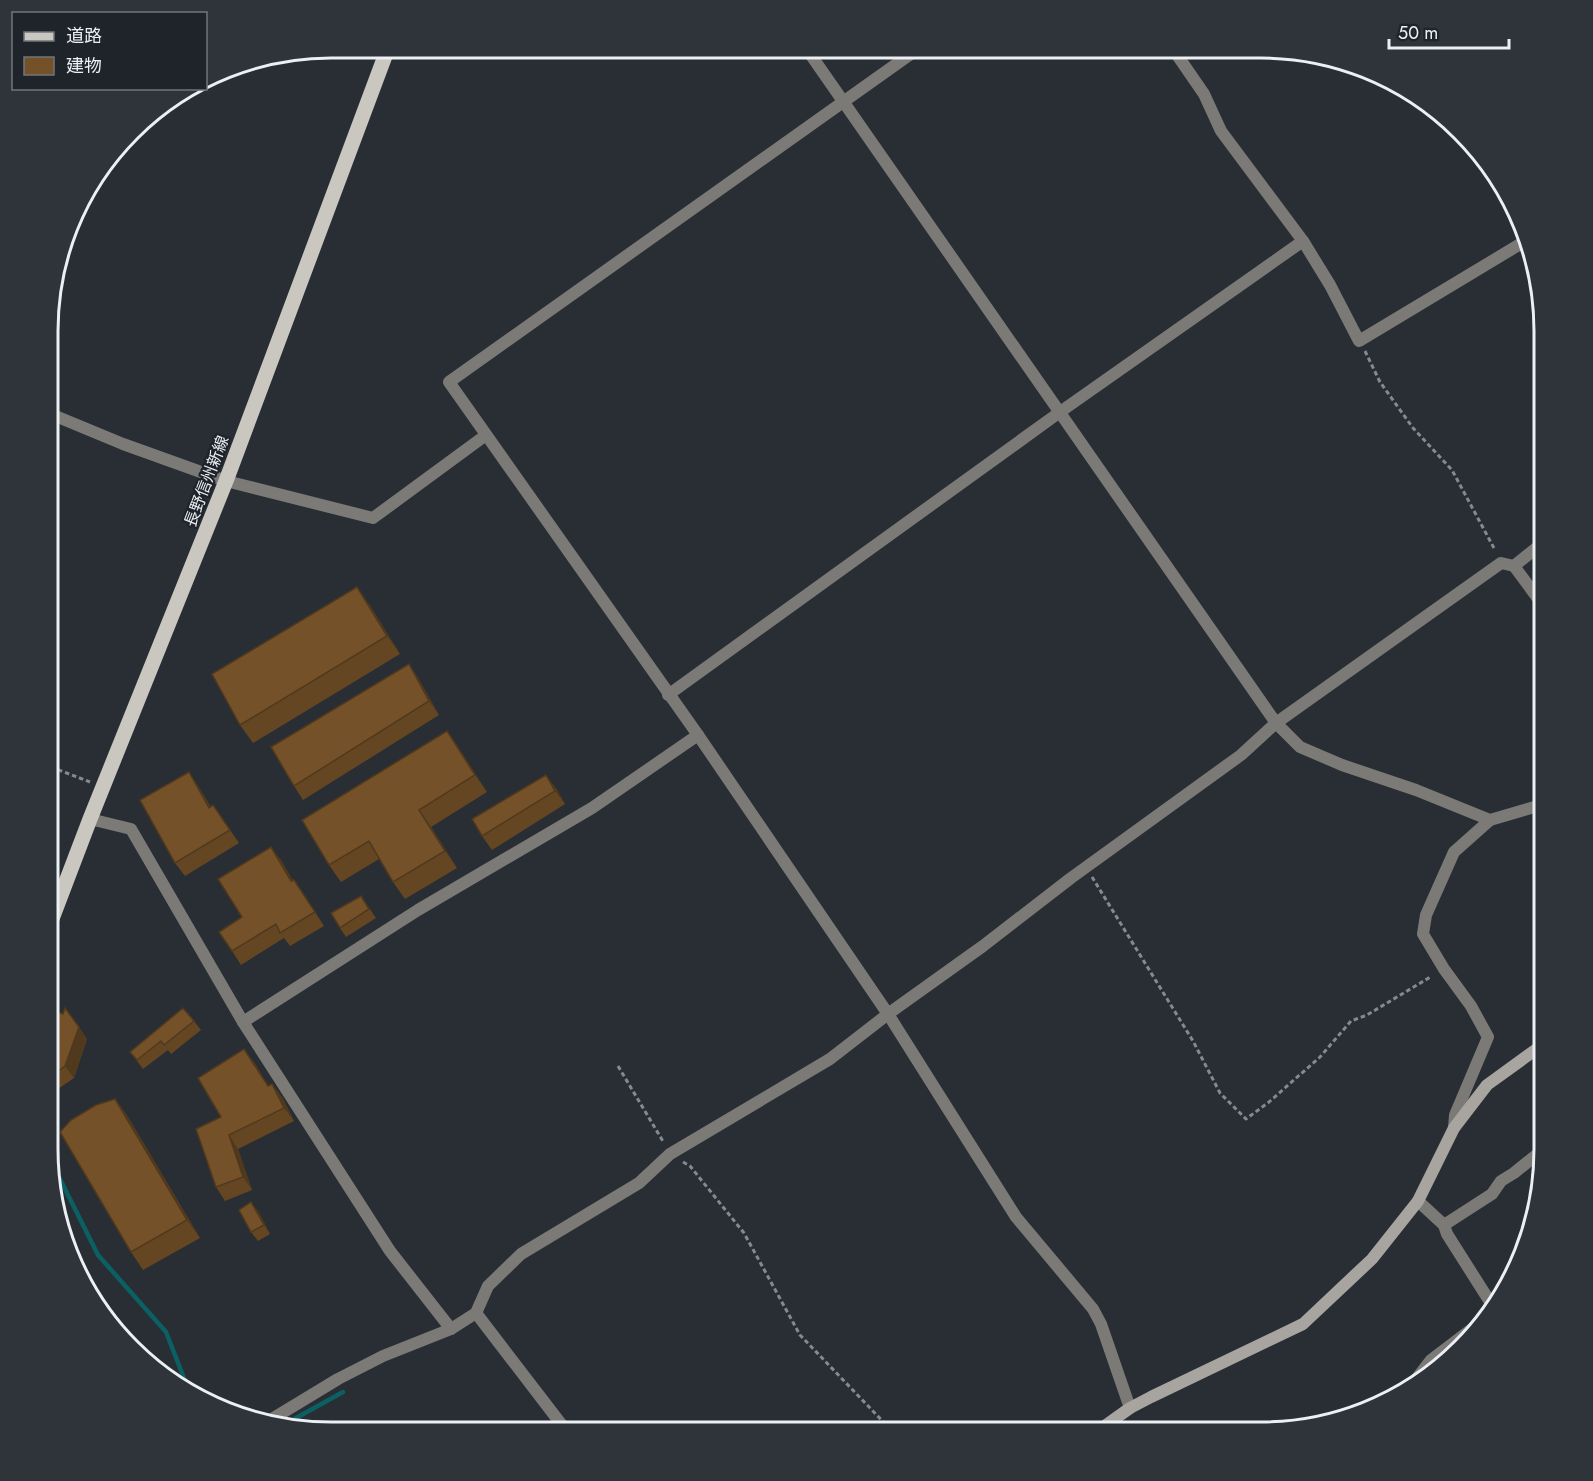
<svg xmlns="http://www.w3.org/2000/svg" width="1593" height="1481" font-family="Jost,'Noto Sans JP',sans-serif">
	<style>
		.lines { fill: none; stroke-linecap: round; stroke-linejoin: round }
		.stream { stroke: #0b6064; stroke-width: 4.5 }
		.path { stroke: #858a8e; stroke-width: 3; stroke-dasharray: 4.5 3; stroke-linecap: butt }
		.street { stroke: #7b7a76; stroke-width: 12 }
		.secondary { stroke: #a8a5a0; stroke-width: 12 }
		.primary { stroke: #cac7c0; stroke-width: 15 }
		.wall { fill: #644623 }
		.shaded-wall { fill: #51391d }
		.building { fill: #745129; stroke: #51391d; stroke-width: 1.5 }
		.labels { text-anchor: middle; stroke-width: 4.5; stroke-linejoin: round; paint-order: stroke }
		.street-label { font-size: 16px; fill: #eceff3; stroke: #1e2429 }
		.rim { fill: none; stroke: #eceff3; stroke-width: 3 }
	</style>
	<rect width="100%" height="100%" fill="#282e33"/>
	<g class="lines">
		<g class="stream">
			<polyline points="49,1157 98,1255 166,1332 189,1391"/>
			<polyline points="287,1423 343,1392"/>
		</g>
		<g class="path">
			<polyline points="1365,351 1380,382 1413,428 1452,470 1495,550"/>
			<polyline points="51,767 90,782"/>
			<polyline points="1092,877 1193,1041 1220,1093 1246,1119 1269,1102 1320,1057 1351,1021 1367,1015 1432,976"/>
			<polyline points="618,1066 664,1143"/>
			<polyline points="683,1162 690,1166 744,1233 800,1335 894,1433"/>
		</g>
		<g class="street">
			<polyline points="806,48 1276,723 1300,747 1342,765 1416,790 1490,820"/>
			<polyline points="919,48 449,382 698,735 888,1014 1016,1217 1093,1309 1101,1324 1130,1408"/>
			<polyline points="1173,49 1204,94 1221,131 1303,241"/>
			<polyline points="53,415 123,444 226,481 373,518 486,435"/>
			<polyline points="1514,566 1545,608"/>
			<polyline points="668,695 1060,412 1303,241 1330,285 1359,341 1527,240"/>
			<polyline points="90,819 131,829 243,1022 390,1251 451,1329"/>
			<polyline points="243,1022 418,910 592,808 698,735"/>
			<polyline points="1454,1128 1455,1115 1488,1037 1471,1006 1444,969 1423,934 1426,915 1454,852 1490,820 1545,804"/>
			<polyline points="1418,1201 1444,1225 1447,1234 1492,1305"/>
			<polyline points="1444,1225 1492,1194 1501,1181 1514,1173 1545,1148"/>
			<polyline points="476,1313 568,1433"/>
			<polyline points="1411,1386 1431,1360 1477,1325"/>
			<polyline points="272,1419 338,1379 383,1356 451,1329 476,1313 488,1286 521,1254 639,1183 670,1154 830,1059 888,1014 983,946 1071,878 1241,755 1276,723 1501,563 1514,566 1545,541"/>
		</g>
		<polyline class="secondary" points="1095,1433 1130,1408 1151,1397 1303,1324 1372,1259 1418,1201 1454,1128 1487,1085 1545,1043"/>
		<polyline class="primary" points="50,924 90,819 226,481 388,48"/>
	</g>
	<g class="wall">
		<polygon points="369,604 400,654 253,743 240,725"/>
		<polygon points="409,664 418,678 439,715 303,800 294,786"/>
		<polygon points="447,731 487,792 431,827 457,868 405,899 393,882 379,859 341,882 329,865"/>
		<polygon points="198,786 211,807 213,805 239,843 185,876 175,863"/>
		<polygon points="556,788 565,804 492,850 482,836"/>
		<polygon points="281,860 292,880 294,880 303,893 324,926 290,946 284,938 241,965 232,951 242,917"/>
		<polygon points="361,896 376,918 346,937 340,928"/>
		<polygon points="65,1008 87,1039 74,1078 55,1091 49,1082 49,1075 54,1063 49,1057 49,1052 51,1048 49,1047 49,1009 63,1014"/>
		<polygon points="194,1021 201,1030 171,1054 168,1050 143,1069 130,1052"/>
		<polygon points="254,1062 268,1086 282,1097 294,1121 238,1149 252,1190 225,1201 216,1187 221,1117"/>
		<polygon points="115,1099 128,1117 200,1238 143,1270 131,1252"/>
		<polygon points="258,1211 270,1234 258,1241 251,1232"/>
	</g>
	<g class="shaded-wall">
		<polygon points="357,587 369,604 400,654 387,636"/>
		<polygon points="409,664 418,678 439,715 429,701"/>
		<polygon points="447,731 459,748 487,792 475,775"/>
		<polygon points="189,772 198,786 219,821 209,808"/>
		<polygon points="546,775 556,788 565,804 555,791"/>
		<polygon points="419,810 431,827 457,868 445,851"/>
		<polygon points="271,847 281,860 301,894 291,881"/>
		<polygon points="79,1027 87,1039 74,1078 65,1066"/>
		<polygon points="244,1049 254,1062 277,1100 268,1086"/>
		<polygon points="272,1084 282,1097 294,1121 284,1108"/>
		<polygon points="115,1099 128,1117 200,1238 187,1220"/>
		<polygon points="229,1135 238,1149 252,1190 243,1177"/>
		<polygon points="251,1202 258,1211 270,1234 264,1225"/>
	</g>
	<g class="building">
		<polygon points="357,587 387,636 240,725 212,674"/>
		<polygon points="409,664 429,701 294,786 271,747"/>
		<polygon points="447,731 475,775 419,810 445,851 393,882 369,841 329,865 302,820"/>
		<polygon points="189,772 209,808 213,805 230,830 175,863 140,800"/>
		<polygon points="546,775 555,791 482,836 472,819"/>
		<polygon points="271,847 291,881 294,880 315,912 280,933 276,924 232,951 219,932 242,917 218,879"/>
		<polygon points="361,896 369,909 340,928 331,913"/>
		<polygon points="65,1008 79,1027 65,1066 49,1078 49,1075 56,1058 49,1056 49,1052 54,1040 49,1038 49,1009 63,1014"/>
		<polygon points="183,1008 194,1021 164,1045 161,1041 137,1060 130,1052"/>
		<polygon points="244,1049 268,1086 272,1084 284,1108 229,1135 243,1177 216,1187 196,1129 221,1117 198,1078"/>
		<polygon points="115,1099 187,1220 131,1252 60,1132 71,1120 96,1105"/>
		<polygon points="251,1202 264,1225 251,1232 239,1210"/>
	</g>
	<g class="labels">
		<g class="street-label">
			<text transform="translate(206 481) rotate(-69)" y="6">長野信州新線</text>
		</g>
	</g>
	<path d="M0 0H1593V1481H0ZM331 58H1261A273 273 0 0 1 1534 331V1149A273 273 0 0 1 1261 1422H331A273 273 0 0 1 58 1149V331A273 273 0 0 1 331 58Z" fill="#2e3439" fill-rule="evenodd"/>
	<path class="rim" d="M331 58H1261A273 273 0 0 1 1534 331V1149A273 273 0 0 1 1261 1422H331A273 273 0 0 1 58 1149V331A273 273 0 0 1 331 58Z"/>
	<rect x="12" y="12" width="195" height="78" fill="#1e2429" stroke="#70757a" stroke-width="1.5"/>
	<rect x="24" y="32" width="30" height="9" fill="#cac7c0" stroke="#70757a" stroke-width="1.5"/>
	<text x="66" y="42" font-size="18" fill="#eceff3">道路</text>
	<rect x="24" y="57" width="30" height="18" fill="#745129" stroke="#70757a" stroke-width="1.5"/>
	<text x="66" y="72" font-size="18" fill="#eceff3">建物</text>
	<path d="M1389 39v9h120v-9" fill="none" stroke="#eceff3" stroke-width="3"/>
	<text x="1398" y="39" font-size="18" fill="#eceff3" stroke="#1e2429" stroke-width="4.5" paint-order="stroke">50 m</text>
</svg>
